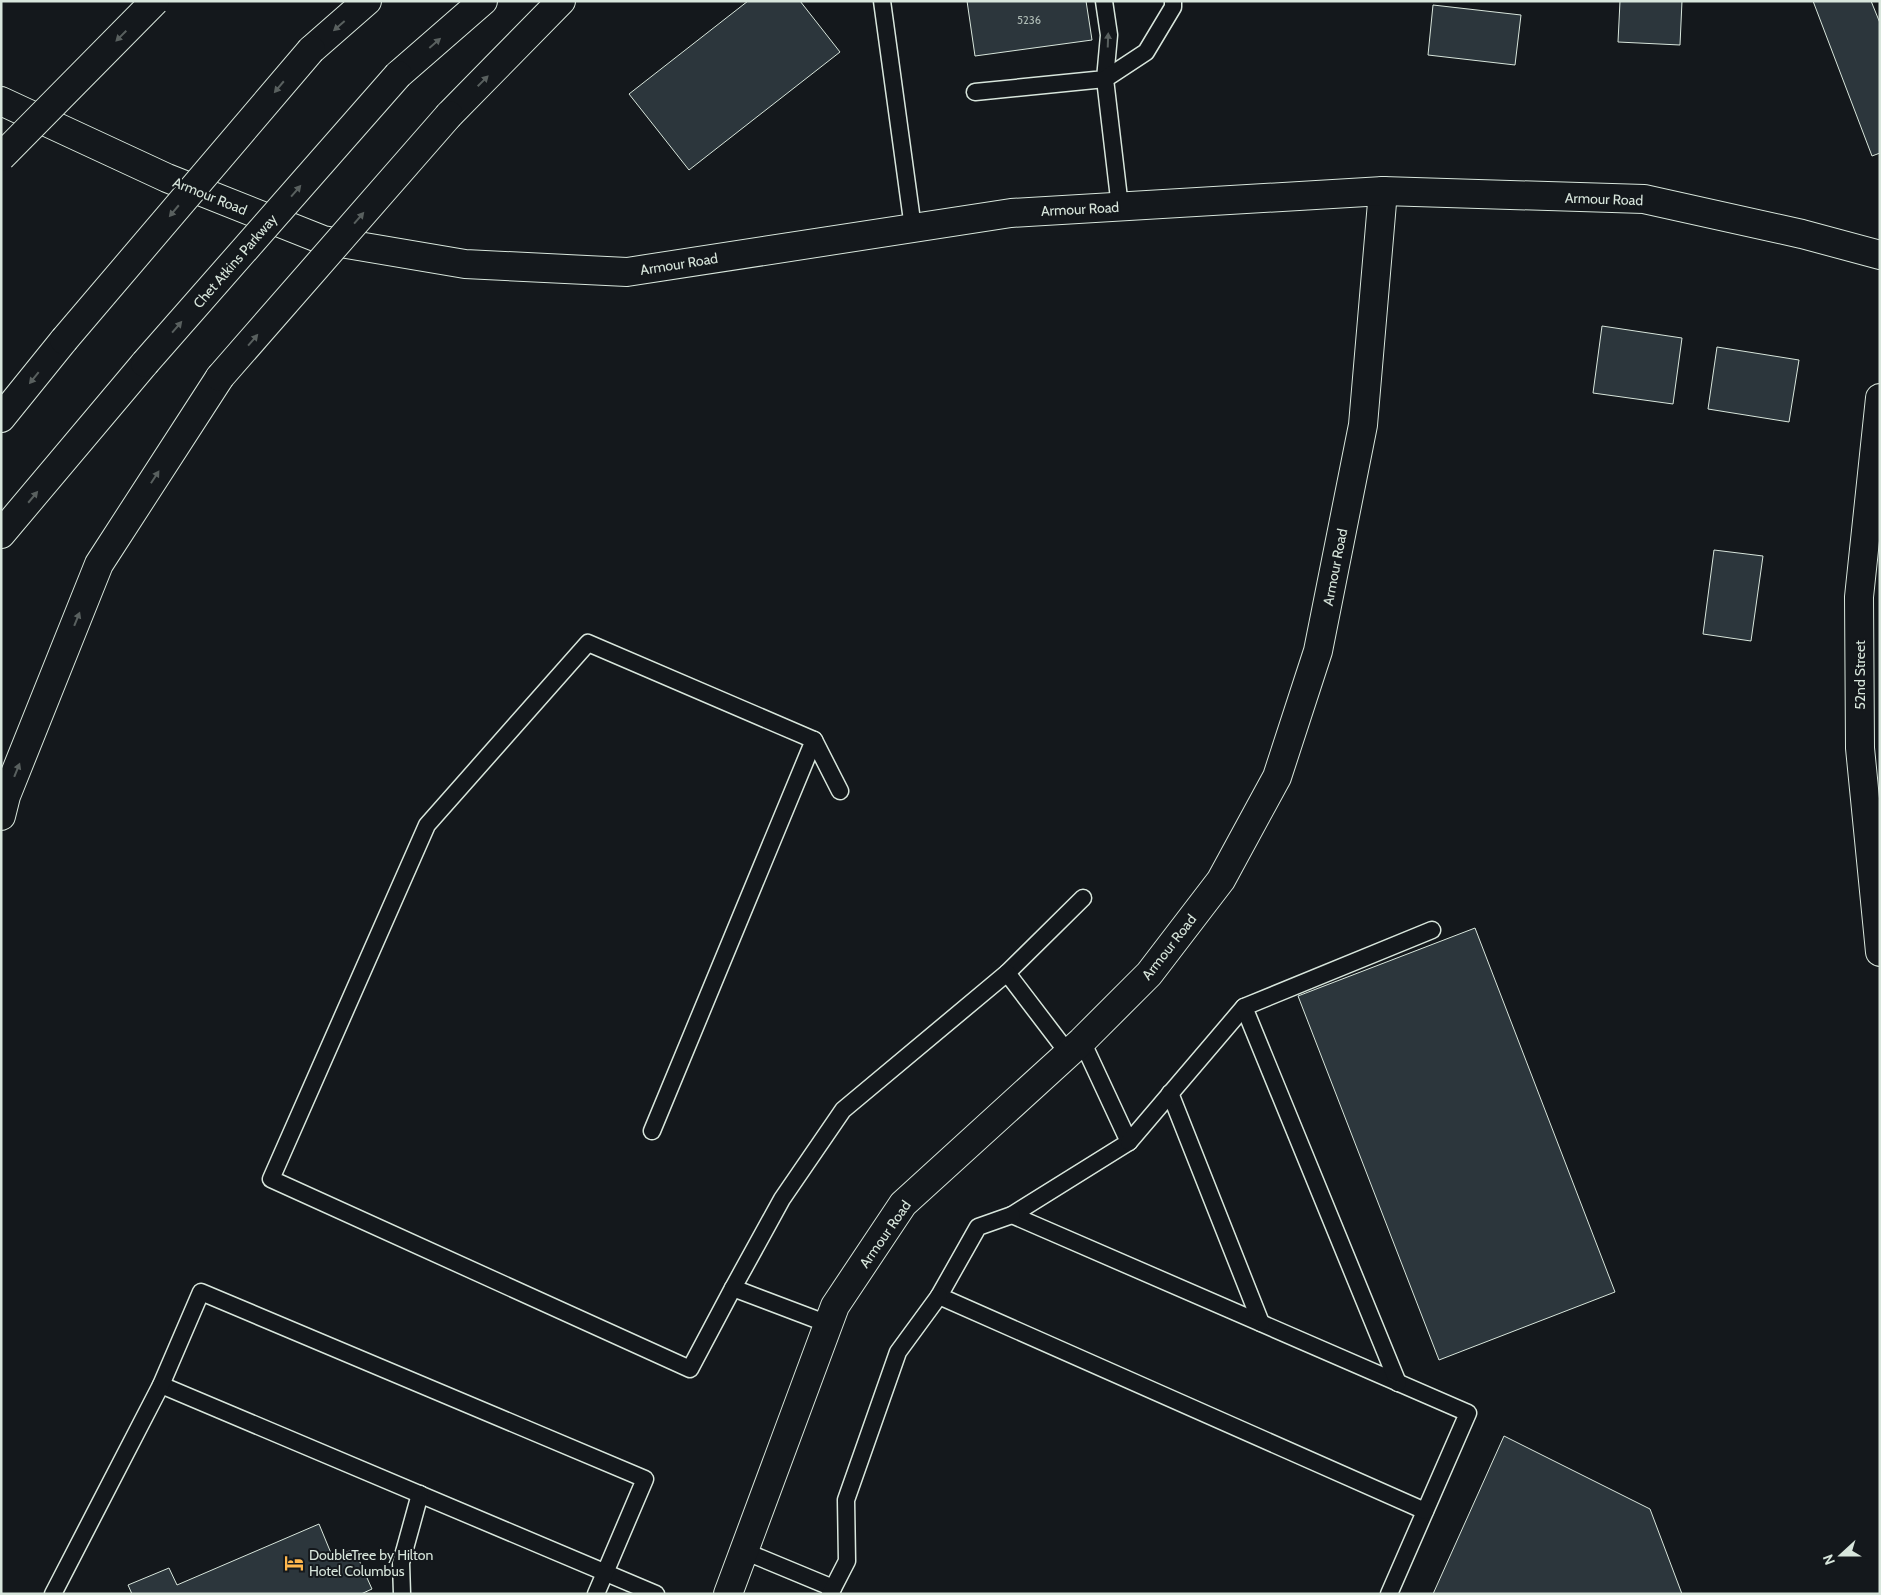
<svg xmlns="http://www.w3.org/2000/svg" width="1881" height="1595" font-family="Cabin,sans-serif">
	<style>
		.building { fill: #2c363c; stroke: #d8e6dc }
		.lines { fill: none; stroke-linecap: round; stroke-linejoin: round }
		.lane-casing { stroke: #d8e6dc; stroke-width: 19 }
		.street-casing { stroke: #d8e6dc; stroke-width: 30 }
		.secondary-casing { stroke: #d8e6dc; stroke-width: 30 }
		.highway-casing { stroke: #d8e6dc; stroke-width: 30 }
		.lane { stroke: #14181c; stroke-width: 16 }
		.street { stroke: #14181c; stroke-width: 28 }
		.secondary { stroke: #14181c; stroke-width: 28 }
		.highway { stroke: #14181c; stroke-width: 28 }
		.highway-bridge-casing { stroke: #d8e6dc; stroke-width: 30; stroke-linecap: butt }
		.highway-bridge { stroke: #14181c; stroke-width: 28 }
		.oneway { fill: #59605f }
		.labels { text-anchor: middle; stroke-width: 4; stroke-linejoin: round; paint-order: stroke }
		.number-label { font-size: 11px; fill: #adbab4 }
		.street-label { font-size: 14px; fill: #d8e6dc; stroke: #14181c }
		.poi-label { font-size: 14px; fill: #d8e6dc; stroke: #14181c; text-anchor: start }
	</style>
	<rect width="100%" height="100%" fill="#14181c"/>
	<g class="building">
		<polygon points="748,1 800,1 840,52 689,170 629,94"/>
		<polygon points="967,1 1086,1 1092,40 975,56"/>
		<polygon points="1620,1 1682,1 1680,45 1618,42"/>
		<polygon points="1813,1 1871,1 1880,23 1880,153 1872,156"/>
		<polygon points="1433,5 1521,15 1515,65 1428,55"/>
		<polygon points="1602,326 1682,338 1673,404 1593,393"/>
		<polygon points="1717,347 1799,360 1789,422 1708,409"/>
		<polygon points="1714,550 1763,556 1751,641 1703,634"/>
		<polygon points="1475,928 1615,1292 1439,1360 1298,996"/>
		<polygon points="1504,1436 1650,1509 1682,1594 1433,1594"/>
		<polygon points="319,1524 333,1558 354,1549 372,1589 361,1594 132,1594 128,1585 169,1568 177,1585"/>
	</g>
	<g class="lines">
		<g class="lane-casing">
			<g id="lane">
				<polyline points="882,1 913,228"/>
				<polyline points="975,92 1105,79 1109,35 1104,1"/>
				<polyline points="1120,207 1105,79 1146,52 1173,7 1173,1"/>
				<polyline points="1007,973 1083,898"/>
				<polyline points="1082,1041 1129,1142 1012,1215 1468,1413 1389,1594"/>
				<polyline points="1170,1093 1261,1323"/>
				<polyline points="652,1131 814,740"/>
				<polyline points="1129,1142 1244,1007"/>
				<polyline points="1012,1215 978,1227 939,1296 1425,1511"/>
				<polyline points="733,1288 690,1369 271,1179 427,825 588,643 814,740 840,791"/>
				<polyline points="828,1324 733,1288 782,1199 843,1110 1007,973 1068,1053"/>
				<polyline points="1398,1383 1244,1007 1432,930"/>
				<polyline points="161,1385 656,1594"/>
				<polyline points="744,1551 833,1588"/>
				<polyline points="53,1594 161,1385 201,1292 645,1479 596,1594"/>
				<polyline points="402,1594 401,1563 420,1494"/>
				<polyline points="830,1594 847,1561 846,1500 898,1352 939,1296"/>
			</g>
		</g>
		<g class="street-casing">
			<g id="street">
				<polyline points="1880,398 1859,597 1860,748 1880,952"/>
				<polyline points="728,1594 835,1306 903,1204 1082,1041 1149,974 1221,880 1277,777 1318,651 1363,425 1383,191"/>
			</g>
		</g>
		<g class="secondary-casing">
			<polyline id="secondary" points="1,101 167,178 323,240 465,264 627,272 1011,213 1383,191 1644,199 1802,234 1880,255"/>
		</g>
		<g class="highway-casing">
			<g id="highway">
				<polyline points="311,50 367,1"/>
				<polyline points="398,75 483,1"/>
				<polyline points="449,115 561,1"/>
				<polyline points="1,418 64,340"/>
				<polyline points="1,534 145,363"/>
				<polyline points="1,816 6,796 99,564 220,377"/>
			</g>
		</g>
		<use href="#lane" class="lane"/>
		<use href="#street" class="street"/>
		<use href="#secondary" class="secondary"/>
		<use href="#highway" class="highway"/>
		<g class="highway-bridge-casing">
			<g id="highway-bridge">
				<polyline points="1,157 155,1"/>
				<polyline points="64,340 311,50"/>
				<polyline points="145,363 398,75"/>
				<polyline points="220,377 449,115"/>
			</g>
		</g>
		<use href="#highway-bridge" class="highway-bridge"/>
	</g>
	<defs><path id="oneway-solid" d="M-6-.8H1V-3.2L6.5 0L1 3.2V.8H-6Z" transform="scale(1.25)"/></defs>
	<g class="oneway">
		<use href="#oneway-solid" transform="translate(339 26) rotate(139)"/>
		<use href="#oneway-solid" transform="translate(121 36) rotate(135)"/>
		<use href="#oneway-solid" transform="translate(1108 40) rotate(-88)"/>
		<use href="#oneway-solid" transform="translate(435 43) rotate(-41)"/>
		<use href="#oneway-solid" transform="translate(483 81) rotate(-45)"/>
		<use href="#oneway-solid" transform="translate(279 87) rotate(130)"/>
		<use href="#oneway-solid" transform="translate(296 191) rotate(-49)"/>
		<use href="#oneway-solid" transform="translate(174 211) rotate(130)"/>
		<use href="#oneway-solid" transform="translate(359 218) rotate(-49)"/>
		<use href="#oneway-solid" transform="translate(177 327) rotate(-49)"/>
		<use href="#oneway-solid" transform="translate(253 340) rotate(-49)"/>
		<use href="#oneway-solid" transform="translate(34 378) rotate(129)"/>
		<use href="#oneway-solid" transform="translate(155 477) rotate(-57)"/>
		<use href="#oneway-solid" transform="translate(33 497) rotate(-50)"/>
		<use href="#oneway-solid" transform="translate(77 619) rotate(-68)"/>
		<use href="#oneway-solid" transform="translate(17 770) rotate(-68)"/>
	</g>
	<defs>
		<g id="hotel-bare" transform="scale(1.5)"><path d="M-6-4.5h1.5V1H6V5H4.5V3h-9V5H-6ZM-4 0a1.8 1.8 0 1 1 3.6 0ZM.5 0V-2.5h3Q6-2.5 6 0Z" fill="#ffb74d" stroke="#14181c" stroke-width="2.5" paint-order="stroke"/></g>
	</defs>
	<g fill-rule="evenodd">
		<use href="#hotel-bare" x="294" y="1563"/>
	</g>
	<g class="labels">
		<g class="number-label">
			<text x="1029" y="24">5236</text>
		</g>
		<g class="street-label">
			<text transform="translate(210 196) rotate(22)" y="5">Armour Road</text>
			<text transform="translate(1604 199) rotate(2)" y="5">Armour Road</text>
			<text transform="translate(1080 209) rotate(-3)" y="5">Armour Road</text>
			<text transform="translate(235 261) rotate(-49)" y="5">Chet Atkins Parkway</text>
			<text transform="translate(679 264) rotate(-9)" y="5">Armour Road</text>
			<text transform="translate(1335 567) rotate(-79)" y="5">Armour Road</text>
			<text transform="translate(1860 675) rotate(-90)" y="5">52nd Street</text>
			<text transform="translate(1169 947) rotate(-52)" y="5">Armour Road</text>
			<text transform="translate(885 1234) rotate(-55)" y="5">Armour Road</text>
		</g>
		<g class="poi-label">
			<text x="309" y="1560">DoubleTree by Hilton<tspan x="309" dy="16">Hotel Columbus</tspan></text>
		</g>
	</g>
	<rect width="1881" height="1595" fill="none" stroke="#d8e6dc" stroke-width="5"/>
	<g transform="translate(1841 1555) rotate(249)" stroke="#14181c" stroke-width="4" paint-order="stroke">
	<path d="M0-4L9 19L0 12L-9 19Z" fill="#d8e6dc"/>
	<text y="-8" font-size="14" font-weight="bold" text-anchor="middle" fill="#d8e6dc">N</text>
	</g>
</svg>
